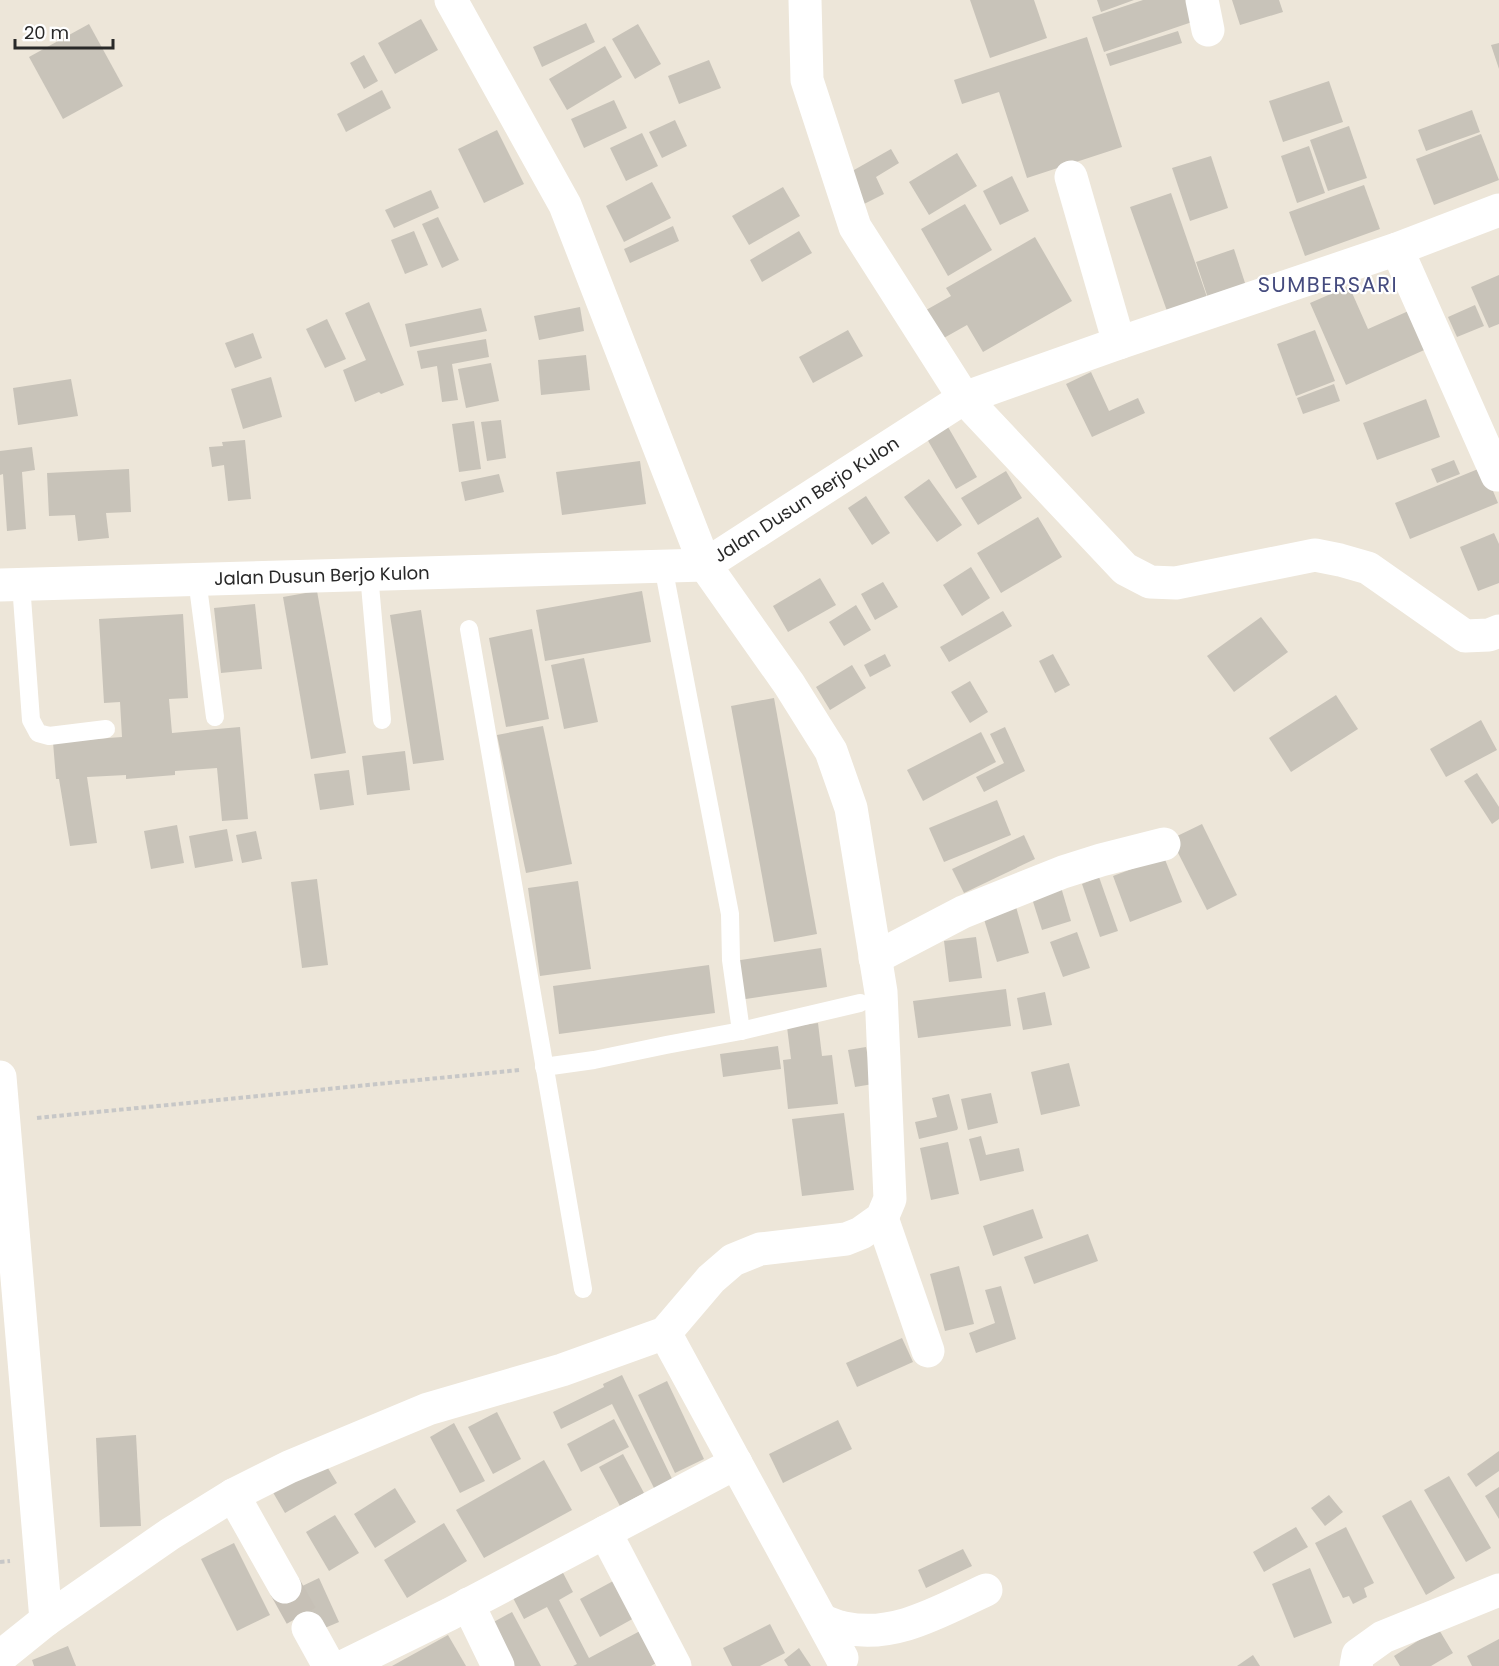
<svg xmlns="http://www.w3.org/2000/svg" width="1499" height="1666" font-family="Poppins,sans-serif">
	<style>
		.building { fill: #c8c3b9 }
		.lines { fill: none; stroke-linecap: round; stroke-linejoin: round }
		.street-tunnel { stroke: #c6c0b6; stroke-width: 33; stroke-dasharray: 33 16; stroke-linecap: butt }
		.path { stroke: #c7c7c7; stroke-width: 4; stroke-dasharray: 4.5 3; stroke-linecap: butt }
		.lane { stroke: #fff; stroke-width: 18 }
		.street { stroke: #fff; stroke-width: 33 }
		.labels { text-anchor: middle; stroke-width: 4.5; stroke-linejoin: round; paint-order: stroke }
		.street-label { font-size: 18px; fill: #292929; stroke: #fff }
		.quarter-label { font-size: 21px; letter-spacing: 1.5px; fill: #454b7e; stroke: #fff }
	</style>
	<rect width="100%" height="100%" fill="#ede6d9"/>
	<g class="building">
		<polygon points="970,0 1034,0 1047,38 990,58"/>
		<polygon points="1097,0 1134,0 1101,12"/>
		<polygon points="1143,0 1188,0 1195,21 1104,52 1092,17"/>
		<polygon points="1232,0 1279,0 1283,12 1240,25"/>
		<polygon points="421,19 438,50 395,74 378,43"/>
		<polygon points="586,23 595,42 542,67 533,47"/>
		<polygon points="89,24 123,86 63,119 29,57"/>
		<polygon points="638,24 661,64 635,79 612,39"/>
		<polygon points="1178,31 1182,43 1110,66 1106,54"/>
		<polygon points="1087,37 1122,147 1027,178 999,92 962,104 954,80"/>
		<polygon points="1499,43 1499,69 1491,45"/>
		<polygon points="605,46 622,77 567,110 549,79"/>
		<polygon points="364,55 378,81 364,89 350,63"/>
		<polygon points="709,60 721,88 679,104 668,76"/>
		<polygon points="1329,81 1343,122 1283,142 1269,101"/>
		<polygon points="382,90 391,108 346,132 337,114"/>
		<polygon points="614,100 627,128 584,148 571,119"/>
		<polygon points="1472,110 1480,132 1426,151 1418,130"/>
		<polygon points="675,120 687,146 662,158 649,132"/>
		<polygon points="1349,126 1367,178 1328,191 1310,140"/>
		<polygon points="497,130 524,184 484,203 458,149"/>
		<polygon points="642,133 658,166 626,181 610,148"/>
		<polygon points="1481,134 1499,180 1434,205 1416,159"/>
		<polygon points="1309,146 1325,193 1297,203 1281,156"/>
		<polygon points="891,149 899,163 876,177 884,194 862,205 847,174"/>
		<polygon points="957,153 977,186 929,215 909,182"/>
		<polygon points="1211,156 1228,208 1190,221 1172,168"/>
		<polygon points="1012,176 1029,211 1000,225 983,191"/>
		<polygon points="652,182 671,218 624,242 606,206"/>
		<polygon points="1364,185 1380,229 1305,256 1289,212"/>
		<polygon points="783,187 800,216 749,245 732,216"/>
		<polygon points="431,190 439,208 394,228 385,210"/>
		<polygon points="1171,193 1207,297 1167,311 1130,207"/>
		<polygon points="965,204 992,250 948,276 921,229"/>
		<polygon points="438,217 459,260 442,268 422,224"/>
		<polygon points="673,226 679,241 630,263 624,249"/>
		<polygon points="414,231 428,265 405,274 391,240"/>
		<polygon points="799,231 812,253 762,282 750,260"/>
		<polygon points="1035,237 1072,301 983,352 967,325 935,343 919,314 951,296 946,288"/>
		<polygon points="1234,249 1246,286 1208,298 1196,262"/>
		<polygon points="1499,275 1499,324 1489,328 1471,287"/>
		<polygon points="1349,286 1368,329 1413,309 1431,347 1346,385 1310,303"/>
		<polygon points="369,302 404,385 381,394 379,392 355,402 343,370 366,360 345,313"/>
		<polygon points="1475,305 1484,326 1457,337 1448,317"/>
		<polygon points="580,307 584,331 539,340 534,316"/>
		<polygon points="481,308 487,331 410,347 405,324"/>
		<polygon points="327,319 346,359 325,368 306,329"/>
		<polygon points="848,330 863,356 813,383 799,357"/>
		<polygon points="1315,330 1335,381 1296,396 1277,344"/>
		<polygon points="253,333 262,358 235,368 225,343"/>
		<polygon points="486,339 489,357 452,364 458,400 442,402 437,366 421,369 417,351"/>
		<polygon points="586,355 590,390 541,395 538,360"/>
		<polygon points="491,363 499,401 466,408 458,369"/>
		<polygon points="1091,372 1109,411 1138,398 1145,413 1092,437 1066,384"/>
		<polygon points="271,377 282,417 243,429 231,389"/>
		<polygon points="71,379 78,416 18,425 13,388"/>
		<polygon points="1334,384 1340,401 1303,414 1297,398"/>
		<polygon points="1426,399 1440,437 1377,460 1363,423"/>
		<polygon points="501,420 506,458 487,461 481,422"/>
		<polygon points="474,421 481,469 459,472 452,424"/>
		<polygon points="948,427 977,477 956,489 927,439"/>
		<polygon points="245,440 251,499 228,501 224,465 212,467 209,447 223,446 222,442"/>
		<polygon points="32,447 35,470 22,472 26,529 7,531 3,474 0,475 0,451"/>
		<polygon points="1454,460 1460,474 1437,483 1431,469"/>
		<polygon points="640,461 646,504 562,515 556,472"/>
		<polygon points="1483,467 1498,503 1410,539 1395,503"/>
		<polygon points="129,469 131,512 106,513 109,538 78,541 75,515 49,516 47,473"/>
		<polygon points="1006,471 1022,498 978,525 961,498"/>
		<polygon points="499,474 504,492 465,501 461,482"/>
		<polygon points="929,479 962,525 937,542 904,497"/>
		<polygon points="866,496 890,533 872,545 848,508"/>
		<polygon points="1038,517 1062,557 1001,593 977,553"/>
		<polygon points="1494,533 1499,544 1499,583 1478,591 1460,547"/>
		<polygon points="971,567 990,598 962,616 943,585"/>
		<polygon points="820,578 836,605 788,632 773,606"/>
		<polygon points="883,582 898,607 875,620 861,594"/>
		<polygon points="317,591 346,753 311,759 283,597"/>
		<polygon points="642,591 651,642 545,661 536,610"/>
		<polygon points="255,604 262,669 221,673 214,608"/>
		<polygon points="856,605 871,630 844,646 829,622"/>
		<polygon points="421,610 444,760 413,764 390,615"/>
		<polygon points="1003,611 1012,626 949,662 940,647"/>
		<polygon points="183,614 188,698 169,699 172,733 240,727 248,819 222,821 217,768 175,771 175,775 126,779 126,775 87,777 97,843 70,846 59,779 56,779 53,742 122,737 120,702 104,703 99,619"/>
		<polygon points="1261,617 1288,652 1234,692 1207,656"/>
		<polygon points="532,629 549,719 506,727 489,638"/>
		<polygon points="885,654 891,666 870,677 864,665"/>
		<polygon points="1053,654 1070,685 1055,693 1039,661"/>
		<polygon points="584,658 598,722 564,729 551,665"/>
		<polygon points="852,665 866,688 830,710 816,687"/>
		<polygon points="970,681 988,712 970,723 951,692"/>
		<polygon points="1336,695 1358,729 1291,772 1269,738"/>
		<polygon points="774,698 817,934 774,942 731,706"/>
		<polygon points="1481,720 1497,750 1446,777 1430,749"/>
		<polygon points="543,726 572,864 526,873 497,735"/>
		<polygon points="1005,727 1025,771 984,792 976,777 1004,763 990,734"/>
		<polygon points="981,732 996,762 923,801 907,770"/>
		<polygon points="405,751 410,790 367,795 362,756"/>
		<polygon points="349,770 354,805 320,810 314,774"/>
		<polygon points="1477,773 1499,807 1499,819 1492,824 1464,781"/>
		<polygon points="997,800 1011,835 944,862 929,828"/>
		<polygon points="1202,824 1237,895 1207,910 1171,839"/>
		<polygon points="177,825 184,863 151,869 144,831"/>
		<polygon points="227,829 233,861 195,868 189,836"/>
		<polygon points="256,831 262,859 242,863 236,835"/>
		<polygon points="1024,835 1035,859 964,893 952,869"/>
		<polygon points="1164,857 1182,902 1130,922 1113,876"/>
		<polygon points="1058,877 1071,921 1042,930 1028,886"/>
		<polygon points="1099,877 1118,931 1100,937 1082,884"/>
		<polygon points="317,879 328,965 302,968 291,882"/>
		<polygon points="578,881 591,969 540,976 528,888"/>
		<polygon points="1013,896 1029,953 997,962 980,906"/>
		<polygon points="1077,932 1090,968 1063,977 1050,942"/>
		<polygon points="976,937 982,978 949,982 944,941"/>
		<polygon points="821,948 827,987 739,1000 734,961"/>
		<polygon points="709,965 715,1013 559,1034 553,986"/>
		<polygon points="1006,989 1011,1026 918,1038 913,1001"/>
		<polygon points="1045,992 1052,1025 1023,1030 1017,998"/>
		<polygon points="818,1023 822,1056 832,1055 838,1104 788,1109 783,1060 791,1059 787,1027"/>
		<polygon points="778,1046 781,1069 723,1077 720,1054"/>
		<polygon points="866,1047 873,1084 855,1087 848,1050"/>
		<polygon points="1069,1063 1080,1106 1041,1115 1031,1072"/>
		<polygon points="991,1093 998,1123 968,1130 961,1099"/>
		<polygon points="949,1094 958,1128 957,1130 919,1139 915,1122 937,1117 932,1098"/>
		<polygon points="844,1113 854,1190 802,1196 792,1119"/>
		<polygon points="981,1136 986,1155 1019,1148 1024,1171 980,1181 969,1139"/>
		<polygon points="948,1142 959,1194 931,1200 920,1148"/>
		<polygon points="1033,1209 1043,1238 993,1256 983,1226"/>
		<polygon points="1088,1234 1098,1261 1034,1284 1024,1257"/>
		<polygon points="959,1266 974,1324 945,1331 930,1274"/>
		<polygon points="1001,1286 1016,1339 976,1353 969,1333 995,1323 985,1290"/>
		<polygon points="902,1338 913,1362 857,1387 846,1363"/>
		<polygon points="622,1375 673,1481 655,1490 612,1404 561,1429 553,1412 604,1387 603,1384"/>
		<polygon points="667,1381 704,1459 675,1473 638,1395"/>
		<polygon points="497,1412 521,1459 493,1474 468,1427"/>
		<polygon points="614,1419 629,1447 581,1472 567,1444"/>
		<polygon points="838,1420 852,1449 783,1483 769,1454"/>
		<polygon points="454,1423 485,1481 460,1493 430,1437"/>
		<polygon points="136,1435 141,1526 100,1527 96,1438"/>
		<polygon points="1499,1451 1499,1471 1476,1487 1467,1474"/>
		<polygon points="623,1454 644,1493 620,1506 599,1467"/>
		<polygon points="323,1460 337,1483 285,1513 271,1489"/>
		<polygon points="544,1460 572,1510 484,1558 456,1510"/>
		<polygon points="1449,1476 1491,1548 1466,1562 1424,1490"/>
		<polygon points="1499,1487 1499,1519 1485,1496"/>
		<polygon points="395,1488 416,1522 375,1548 354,1514"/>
		<polygon points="1329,1495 1343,1512 1325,1526 1311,1508"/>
		<polygon points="1411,1500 1455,1578 1426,1595 1382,1516"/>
		<polygon points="335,1515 359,1553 329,1571 306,1532"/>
		<polygon points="444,1523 467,1561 407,1598 384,1560"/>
		<polygon points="1296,1527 1308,1547 1264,1572 1253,1552"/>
		<polygon points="1346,1527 1374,1583 1364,1588 1367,1597 1353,1604 1349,1596 1343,1598 1315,1543"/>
		<polygon points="234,1543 270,1615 237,1631 201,1559"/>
		<polygon points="963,1549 972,1566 926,1588 918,1570"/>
		<polygon points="1310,1568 1332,1623 1294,1638 1272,1584"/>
		<polygon points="561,1569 573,1592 559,1600 589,1658 640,1631 656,1663 651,1666 573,1666 577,1664 547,1607 524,1619 512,1596"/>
		<polygon points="319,1578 339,1622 313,1633 294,1590"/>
		<polygon points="615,1580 636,1617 600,1637 580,1599"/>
		<polygon points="512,1612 541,1666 512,1666 490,1624"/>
		<polygon points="770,1624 785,1653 760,1666 732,1666 723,1648"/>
		<polygon points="1438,1628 1453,1653 1431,1666 1400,1666 1394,1656"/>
		<polygon points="448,1635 466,1666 392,1666"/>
		<polygon points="1499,1639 1499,1666 1472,1666 1467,1656"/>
		<polygon points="68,1646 76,1666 34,1666 32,1660"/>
		<polygon points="799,1648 811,1666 788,1666 784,1660"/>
		<polygon points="1253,1655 1260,1666 1237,1666"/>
	</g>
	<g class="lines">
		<polyline class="street-tunnel" points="285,1587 308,1628"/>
		<g class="path">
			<polyline points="37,1118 519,1070"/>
			<polyline points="0,1562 10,1561"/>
		</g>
		<g class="lane">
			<polyline points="663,566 730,914 731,960 741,1031"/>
			<polyline points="369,574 382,720"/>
			<polyline points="197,579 215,717"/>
			<polyline points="21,584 31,720 38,733 49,736 106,729"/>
			<polyline points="469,629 583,1289"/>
			<polyline points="544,1067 594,1060 666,1045 741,1031 860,1003"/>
		</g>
		<g class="street">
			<polyline points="805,0 807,80 855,227 964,398 1125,569 1150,582 1176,583 1315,555 1340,560 1368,568 1465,636 1489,635 1499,631"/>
			<polyline points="1202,0 1208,30"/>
			<polyline points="1071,177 1119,343"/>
			<polyline points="1397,249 1497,475"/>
			<path id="s1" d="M 0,585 L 705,565 L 964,398 L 1119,343 L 1397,249 L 1499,210"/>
			<polyline points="875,958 963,912 1063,872 1101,860 1164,844"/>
			<polyline points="0,1077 46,1620"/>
			<polyline points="882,1218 928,1351"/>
			<polyline points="665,1333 842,1658"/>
			<polyline points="233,1495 285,1587"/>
			<polyline points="605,1532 675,1666"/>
			<polyline points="468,1604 498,1666"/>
			<path d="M 823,1621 C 830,1623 837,1627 845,1628 C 895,1639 942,1610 986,1590"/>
			<polyline points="308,1628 329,1666"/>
			<polyline points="0,1657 46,1620 170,1534 233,1495 289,1467 428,1409 562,1370 665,1333 711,1279 733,1260 760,1249 846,1239 861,1233 882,1218 890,1199 881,992 851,808 831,751 789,684 705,565 565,205 451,0"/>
			<polyline points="344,1666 450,1614 736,1463"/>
			<polyline points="1356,1666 1358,1655 1383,1637 1499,1590"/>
		</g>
	</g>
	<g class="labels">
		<g class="street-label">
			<text dy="6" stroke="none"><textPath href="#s1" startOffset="826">Jalan Dusun Berjo Kulon</textPath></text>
			<text dy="6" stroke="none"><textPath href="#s1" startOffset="322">Jalan Dusun Berjo Kulon</textPath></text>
		</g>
		<g class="quarter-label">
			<text x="1328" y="292">SUMBERSARI</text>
		</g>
	</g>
	<path d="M15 39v9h98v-9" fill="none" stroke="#292929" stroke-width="3"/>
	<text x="24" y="39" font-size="18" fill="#292929" stroke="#ffffff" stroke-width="4.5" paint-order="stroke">20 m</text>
</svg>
